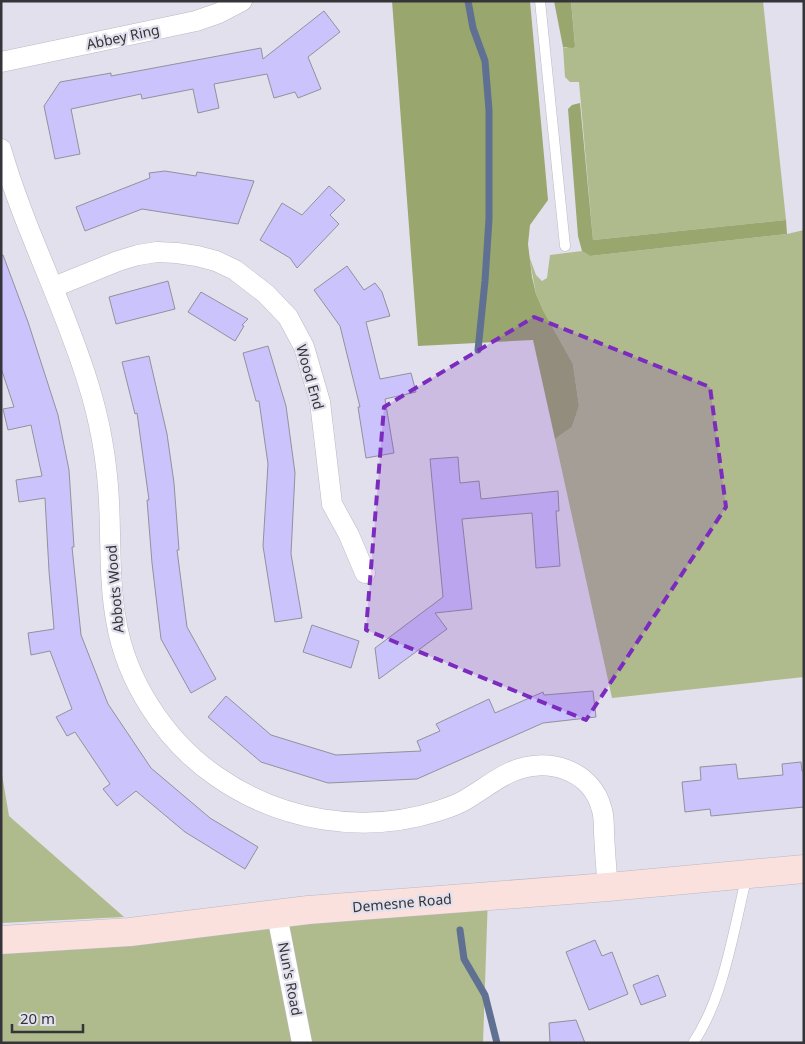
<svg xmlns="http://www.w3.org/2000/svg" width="805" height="1044" font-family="'Noto Sans',sans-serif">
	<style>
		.green { fill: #afbb8c }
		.forest { fill: #99a66e }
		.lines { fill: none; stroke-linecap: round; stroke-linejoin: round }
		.stream { stroke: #5f7093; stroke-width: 7 }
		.building { fill: #cbc3fb; stroke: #92919c }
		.lane-casing { stroke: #bab8c4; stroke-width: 11 }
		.street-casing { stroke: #bab8c4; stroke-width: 21 }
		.secondary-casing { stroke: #bab8c4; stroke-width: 29 }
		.lane { stroke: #fff; stroke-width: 10 }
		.street { stroke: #fff; stroke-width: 20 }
		.secondary { stroke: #fbe1dd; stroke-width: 28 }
		.marked { fill: #7b2cbf; fill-opacity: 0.2; stroke: #7b2cbf; stroke-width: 4; stroke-dasharray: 10 6; stroke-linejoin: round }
		.labels { text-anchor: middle; stroke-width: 4.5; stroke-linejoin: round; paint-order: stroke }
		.street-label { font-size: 14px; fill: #353439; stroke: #e1e0ec }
	</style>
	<rect width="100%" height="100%" fill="#e1e0ec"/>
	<g class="green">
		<polygon points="571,1 763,1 786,220 593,240 579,82 570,82 565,77 563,47 566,48 575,45"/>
		<polygon points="804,230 804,677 612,698 555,439 572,427 579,406 573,364 543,310 536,294 529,256 536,275 542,281 547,278 550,255 582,251 590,256 787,234"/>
		<polygon points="1,769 9,816 124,917 1,923"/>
		<polygon points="488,896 483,1043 1,1043 1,940"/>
	</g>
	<g class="forest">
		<polygon points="392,1 530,1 548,200 530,225 528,244 532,277 536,294 543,310 573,364 579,406 572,427 555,439 533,340 418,346"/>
		<polygon points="554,1 571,1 575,46 573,48 563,47"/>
		<polygon points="580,103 593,240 786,220 787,234 590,256 582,251 578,236 568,109 572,105"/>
	</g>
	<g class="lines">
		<g class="stream">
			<polyline points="468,1 473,28 485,61 489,110 489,219 485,281 478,350"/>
			<polyline points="460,930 464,959 485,995 497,1043"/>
		</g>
	</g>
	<g class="building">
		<polygon points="324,11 340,32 308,57 321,89 298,98 295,92 274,98 267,74 214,84 219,108 198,113 193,89 142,99 141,94 71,109 80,154 55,159 44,106 60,82 111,73 111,76 261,48 263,59"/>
		<polygon points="165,171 196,176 197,172 254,181 238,224 142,209 85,231 76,207 150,178 149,173"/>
		<polygon points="329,186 345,200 330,215 339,224 297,268 290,258 260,240 282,203 302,215"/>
		<polygon points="1,255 3,255 28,322 58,415 69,470 74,547 72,547 81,635 108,704 151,768 210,818 258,847 245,869 185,832 136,791 117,806 103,789 110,784 75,732 67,736 56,717 72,709 50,651 31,655 28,633 54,629 49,571 45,498 19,502 16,480 42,476 31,425 8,430 3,409 14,407 1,368"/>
		<polygon points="347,266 364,290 375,283 382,292 390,316 366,322 380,379 411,373 416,392 385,399 394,453 366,458 358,407 360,407 340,326 314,290"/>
		<polygon points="168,281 175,309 116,324 109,297"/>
		<polygon points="201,292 248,319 242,325 244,326 235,341 188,312"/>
		<polygon points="268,346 286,406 295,473 291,554 302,618 275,622 263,546 268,464 259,401 256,401 243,353"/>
		<polygon points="149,356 167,434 174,483 179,550 177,550 187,627 216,679 191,693 161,639 152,563 147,500 149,500 137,413 135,414 122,362"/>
		<polygon points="458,457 460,483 479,481 481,499 558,491 559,511 556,511 560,566 536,568 532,513 462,519 472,609 435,613 447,629 379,679 375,648 443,597 430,459"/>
		<polygon points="312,625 359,641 351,668 303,652"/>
		<polygon points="593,691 596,717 543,723 417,779 328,783 261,762 208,717 226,696 271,735 336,755 421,751 417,741 440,731 436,724 489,699 495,713 543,692 544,695"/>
		<polygon points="801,762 802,771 804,771 804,807 711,816 710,809 685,812 682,782 701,780 700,767 736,764 738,779 783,775 782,764"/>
		<polygon points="595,940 602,956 612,952 628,994 589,1010 566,952"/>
		<polygon points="658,975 666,996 641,1005 633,985"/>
		<polygon points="576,1020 585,1043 550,1043 549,1023"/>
	</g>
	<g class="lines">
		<g class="lane-casing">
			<g id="lane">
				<polyline points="540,1 565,246"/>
				<path d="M 693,1043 C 724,998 734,928 747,875"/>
			</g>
		</g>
		<g class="street-casing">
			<g id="street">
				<polyline points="1,62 196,21 219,13 242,1"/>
				<path d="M 1,149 C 24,229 64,304 88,383 C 100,421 107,462 109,501 C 111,540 109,581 116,620 C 126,681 165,741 216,776 C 280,821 363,835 438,811 C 447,808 457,805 465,800 C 481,791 495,779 511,772 C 546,756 592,769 602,810 C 604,817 604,826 604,833 C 605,851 606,869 608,887"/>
				<polyline points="54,287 118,261 138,255 157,252 177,253 197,256 216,261 235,270 266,294 288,317 304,347 320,402 332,504 349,535 365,573"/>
				<polyline points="277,915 302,1043"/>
			</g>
		</g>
		<g class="secondary-casing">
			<polyline id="secondary" points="1,940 130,932 308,910 608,887 804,869"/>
		</g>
		<use href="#lane" class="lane"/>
		<use href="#street" class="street"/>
		<use href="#secondary" class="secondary"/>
	</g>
	<path class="marked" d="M 534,317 L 710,387 L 726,507 L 586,720 L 366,630 L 384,407 Z"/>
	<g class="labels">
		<g class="street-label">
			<text transform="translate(123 37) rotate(-12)" y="5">Abbey Ring</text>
			<text transform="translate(310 377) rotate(74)" y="5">Wood End</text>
			<text transform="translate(115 589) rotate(-95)" y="5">Abbots Wood</text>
			<text transform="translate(402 903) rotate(-5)" y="5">Demesne Road</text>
			<text transform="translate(290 979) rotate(79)" y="5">Nun's Road</text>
		</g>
	</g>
	<rect width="805" height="1044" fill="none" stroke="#353439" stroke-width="5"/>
	<path d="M12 1024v8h71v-8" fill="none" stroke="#353439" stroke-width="2.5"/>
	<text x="20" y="1024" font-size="15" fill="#353439" stroke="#e1e0ec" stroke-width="4" paint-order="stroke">20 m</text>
</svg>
